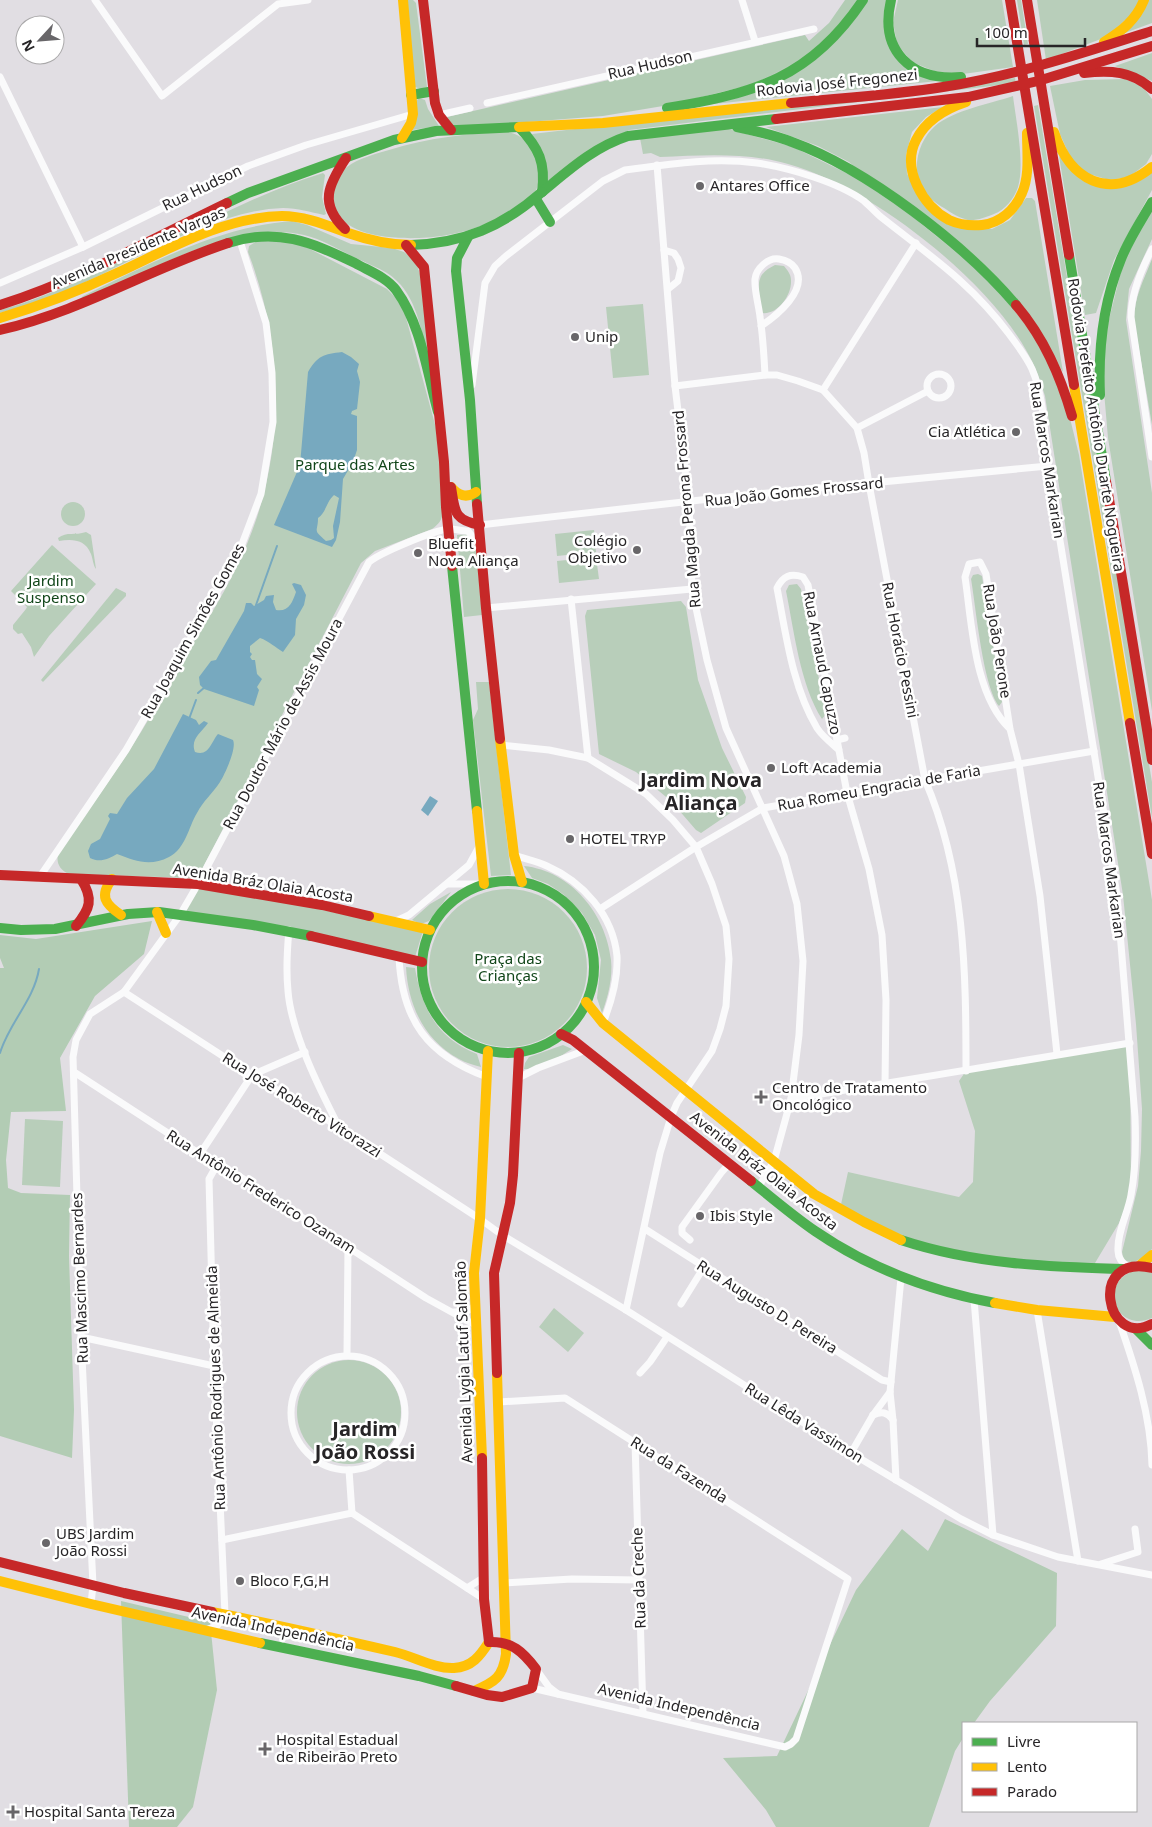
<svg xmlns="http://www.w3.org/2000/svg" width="1152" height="1827" font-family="'Noto Sans',sans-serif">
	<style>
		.green { fill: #b8ceba }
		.forest { fill: #b2ccb4 }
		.water { fill: #77a9bf; fill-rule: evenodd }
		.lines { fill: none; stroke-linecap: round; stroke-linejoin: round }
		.stream { stroke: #77a9bf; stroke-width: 2 }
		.street { stroke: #fafafb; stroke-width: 7 }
		.fast { stroke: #4caf50; stroke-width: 10 }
		.slow { stroke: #ffc107; stroke-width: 10 }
		.jam { stroke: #c62828; stroke-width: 10 }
		.poi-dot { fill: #686669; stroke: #fff; stroke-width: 2 }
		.labels { text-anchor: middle; stroke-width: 5; stroke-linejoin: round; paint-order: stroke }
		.street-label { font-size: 15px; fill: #272527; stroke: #fff }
		.poi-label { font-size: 15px; fill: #272527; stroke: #fff; text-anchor: start }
		.park-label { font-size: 15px; fill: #104518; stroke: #fff }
		.district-label { font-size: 20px; font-weight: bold; fill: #272527; stroke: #fff }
	</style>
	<rect width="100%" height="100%" fill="#e1dee3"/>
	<g class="green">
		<polygon points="407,0 413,0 416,3 427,87 421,89 415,87"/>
		<polygon points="866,0 888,0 891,49 938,81 704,105 741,97"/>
		<polygon points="898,0 1002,0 1013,67 963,74 944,75 912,62 897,44 893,22"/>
		<polygon points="1017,0 1021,0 1028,44 1024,45"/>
		<polygon points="1037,0 1142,0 1139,8 1106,37 1046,60"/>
		<polygon points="1148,0 1152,0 1152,23 1122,34"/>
		<polygon points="1152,53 1152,81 1115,66 1118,65"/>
		<polygon points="1015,78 1016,83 629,130 547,181 532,134"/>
		<polygon points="1125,79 1143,87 1152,99 1152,154 1146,164 1129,177 1109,180 1086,173 1071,159 1060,134 1050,86 1085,80"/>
		<path d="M 1013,96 C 1016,120 1025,164 1018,187 C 1014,199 1005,210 994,214 C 987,217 976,221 968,220 C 960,218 951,213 944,208 C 937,204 929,198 924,191 C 910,171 918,141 935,126 C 954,110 990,104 1013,96 Z"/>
		<polygon points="419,98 425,100 428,109 439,126 412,130 416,101"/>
		<polygon points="1038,105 1152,782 1152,818 1034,106"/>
		<polygon points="943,107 926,117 912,132 906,155 907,174 938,217 992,229 1010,220 1026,198 1032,198 1035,201 1063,372 1022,309 849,162 818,146 766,127"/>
		<path d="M 725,128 L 793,147 L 879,189 L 992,282 L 1039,342 L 1066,402 L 1079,455 L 1152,900 L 1152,1249 L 1146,1255 L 1133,1263 L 1124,1260 L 1122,1252 L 1138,1186 L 1141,1151 L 1142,1109 L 1136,1024 L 1123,895 L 1045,396 C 1040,380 1035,365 1026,350 C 984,276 870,187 788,164 C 746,152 703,155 660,157 L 651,153 L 643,154 L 640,138 Z"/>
		<path d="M 508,132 C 522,135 537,147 537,162 C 538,170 540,181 537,188 C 533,198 524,203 515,209 C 486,227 454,237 419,238 C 390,239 329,236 334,193 C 334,184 340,172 347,167 C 359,158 375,154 389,150 C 428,138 467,133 508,132 Z"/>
		<polygon points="1059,156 1092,185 1152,172 1152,190 1114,260 1096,313 1085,315"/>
		<path d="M 323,173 L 325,175 L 322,197 L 326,214 L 324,215 C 310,212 298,208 283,208 C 212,210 127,266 61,293 C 42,302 20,307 0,313 L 0,310 C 44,298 86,278 127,258 C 154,245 180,234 207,221 C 245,203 283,185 323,173 Z"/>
		<polygon points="1152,207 1152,239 1129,289 1126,320 1152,493 1152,711 1108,438 1103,380 1104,340 1124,259"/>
		<path d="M 292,221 L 307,225 L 351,244 L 392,248 L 404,252 L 416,262 L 420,274 L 429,354 L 427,355 C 420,324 415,291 387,273 C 377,267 366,263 356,258 C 339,250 322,239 304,235 C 237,219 147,272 87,299 L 80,299 L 83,296 C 150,264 216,227 292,221 Z"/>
		<path d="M 257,241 L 288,241 L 308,248 L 387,289 L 398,300 L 405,314 L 436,428 L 443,512 C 442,520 439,524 432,529 L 375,551 L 361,563 L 199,875 L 192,878 L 69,874 C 60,870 56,863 58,854 C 81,820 105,788 127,754 C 146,726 162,695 179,666 C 203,627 230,586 247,544 C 286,450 284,346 248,252 L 249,246 Z"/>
		<path d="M 775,265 L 784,266 C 787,270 791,274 791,280 C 792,295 778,315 762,313 C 760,306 757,285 760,279 C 762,272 769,268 775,265 Z"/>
		<polygon points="643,304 649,375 613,378 606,307"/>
		<circle cx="73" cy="514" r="12"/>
		<polygon points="594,530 596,552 557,556 555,534"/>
		<path d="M 86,532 L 91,535 L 96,569 C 93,565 93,559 91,554 C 85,539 72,539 59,541 L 58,538 C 67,531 75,536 86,532 Z"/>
		<polygon points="475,534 482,615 464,617 457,535"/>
		<polygon points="52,545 96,584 49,636 34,657 31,647 22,633 18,634 13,629 13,625 26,609 27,607 11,591"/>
		<polygon points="596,557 599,579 559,583 557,561"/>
		<path d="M 978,574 L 982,576 L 1002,702 L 999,706 C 983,686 976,608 971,579 L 973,575 Z"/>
		<path d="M 797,584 L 801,589 L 826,714 L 822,719 C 800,685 794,630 786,591 L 789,585 Z"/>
		<polygon points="116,588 126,593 126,596 43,682 41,680"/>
		<polygon points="681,601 686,607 698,680 722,748 746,797 745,803 701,833 696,830 671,801 636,772 599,754 585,616 587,610"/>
		<polygon points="476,682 489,682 511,875 491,876 473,720 478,709"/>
		<path d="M 524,866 C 571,871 606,914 611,960 C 613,977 608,997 602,1013 L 597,998 L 601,960 L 595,935 L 582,913 L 563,894 L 548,884 L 532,878 Z"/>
		<polygon points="198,884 423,931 414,960 180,915"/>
		<circle cx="508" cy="968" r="79"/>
		<polygon points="451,892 429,921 421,924 412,920 430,904"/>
		<path d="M 406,967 L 415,968 C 422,1009 437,1038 477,1054 L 481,1067 C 474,1065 466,1063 459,1059 C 424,1040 408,1005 406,967 Z"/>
		<polygon points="1130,1043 1131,1194 1119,1223 1092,1268 1033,1266 896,1238 840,1209 848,1172 959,1197 973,1182 975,1131 959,1081 966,1071"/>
		<path d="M 563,1045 L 572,1049 C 559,1057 540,1070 524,1069 L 525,1063 L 529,1057 Z"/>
		<polygon points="25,1119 63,1121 60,1187 22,1185"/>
		<path d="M 1136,1270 L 1145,1270 L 1152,1273 L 1152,1318 C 1116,1334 1096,1282 1136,1270 Z"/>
		<polygon points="554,1308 584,1333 568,1352 539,1327"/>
		<circle cx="349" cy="1412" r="52"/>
	</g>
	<g class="forest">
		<polygon points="845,0 860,0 821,48 754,84 669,105 603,116 453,128 447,117 805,35 809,41 829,23"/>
		<path d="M 1152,259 L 1152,425 L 1134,320 C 1134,298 1144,279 1152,259 Z"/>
		<polygon points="152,921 144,954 95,996 60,1058 66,1111 11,1112 6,1160 8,1188 21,1193 70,1195 69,1256 74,1410 72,1458 0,1436 0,968 4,968 0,958 0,935 36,939"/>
		<polygon points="945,1519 1057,1573 1056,1626 990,1701 974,1723 963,1723 963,1738 955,1751 929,1827 776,1827 766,1810 723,1758 777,1756 856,1590 902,1529 928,1551"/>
		<polygon points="121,1601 210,1622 217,1690 193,1807 177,1827 129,1827"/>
	</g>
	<g class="water">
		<path d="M 342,352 L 351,357 L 359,364 L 357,371 L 360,382 L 357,409 L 352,411 L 351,414 L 357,416 L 357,450 L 353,462 L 343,479 L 340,522 L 336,540 L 332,547 L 274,525 L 300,465 L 308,372 C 317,356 324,354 342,352 ZM 334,495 L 339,498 L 333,526 L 334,538 L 331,540 L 326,541 C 312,529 318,533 318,518 C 326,513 326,502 334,495 Z"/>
		<path d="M 294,583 L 301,585 L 306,595 L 304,605 L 296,619 L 295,635 L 283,652 C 276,648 269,641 260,638 L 250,646 L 250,652 L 252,654 L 250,657 L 252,660 L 255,660 L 257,674 L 262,679 L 257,687 L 259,690 L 254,706 L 204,689 L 200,685 L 199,677 L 211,661 L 216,660 L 244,611 L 246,603 L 251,603 L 254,606 L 264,600 L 266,596 L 274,595 L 273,602 L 276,610 C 289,612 292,603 296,592 L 292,584 Z"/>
		<path d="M 183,714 L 196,720 L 199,725 L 204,721 L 208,723 C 201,733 190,739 195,752 C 209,757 211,742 218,734 L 233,740 C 237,748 225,774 220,782 C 213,793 203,801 197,813 C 188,828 186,848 169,857 C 150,867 135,861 117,854 C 108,859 100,863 90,858 L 88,851 L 91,844 L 100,839 L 110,819 L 108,816 L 110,813 L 117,814 L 127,798 L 154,769 Z"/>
		<polygon points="430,796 438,801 428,816 421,810"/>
	</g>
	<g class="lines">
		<g class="stream">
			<polyline points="256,605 277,546"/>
			<polyline points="198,693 205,687"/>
			<polyline points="189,719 196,700"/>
			<path d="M 0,1053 C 9,1023 34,1000 39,969"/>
		</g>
		<g class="street">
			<polyline points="95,0 162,96 278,4 308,0"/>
			<polyline points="742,0 755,41"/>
			<polyline points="0,77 83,247"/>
			<polyline points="487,103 814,29"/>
			<polyline points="439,115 470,108"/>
			<polyline points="657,165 675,386 689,503 692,589 707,660 726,728 784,856 797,904 803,961 799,1035 791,1099 774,1161 758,1188"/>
			<path d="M 1152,249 C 1141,270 1131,293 1131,317 L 1152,457"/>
			<polyline points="664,250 674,253 678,259 681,268 678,281 668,289"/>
			<polyline points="0,283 83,247 248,166 306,145 413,114"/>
			<path d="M 761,326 C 776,316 809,290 795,268 C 791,262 785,260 779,259 C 768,257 756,269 755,279 C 754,289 759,307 760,317 C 763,336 764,356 765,375"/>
			<circle cx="939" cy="386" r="12"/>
			<path d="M 472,385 L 485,283 L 495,266 L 506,256 L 603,181 L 625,170 C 669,164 713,157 757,163 C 789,168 838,182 864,201 C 870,206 875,212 881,217 C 929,255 971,283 1009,334 C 1017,345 1026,356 1032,369 C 1045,399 1044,434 1048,466 L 1117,895 L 1135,1117 C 1136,1143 1136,1169 1131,1195 C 1128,1213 1117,1232 1118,1251 C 1118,1258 1122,1262 1127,1267"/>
			<path d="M 675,386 L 765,375 L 777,375 L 798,381 L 823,390 L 857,428 L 864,453 L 869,484 L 925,780 C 965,872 966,972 966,1071"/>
			<polyline points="823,390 916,243"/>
			<polyline points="857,428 928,391"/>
			<polyline points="480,525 736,496 1048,466"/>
			<polyline points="571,599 588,758"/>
			<polyline points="486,608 692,589"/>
			<path d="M 1010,729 C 974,695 972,624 965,577 L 969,564 L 980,562 L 986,574 L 1010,729 L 1019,764 L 1040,896 L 1057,1054"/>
			<polyline points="837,740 845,738"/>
			<polyline points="501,745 549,750 588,758 646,794 673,820 696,847 712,884 726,926 729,959 726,1006 720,1029 712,1051 677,1103 671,1117 660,1153 626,1310"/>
			<path d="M 839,750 C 831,743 822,736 817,728 C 792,686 786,634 777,588 C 783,576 790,573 803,577 L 808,585 L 847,793 L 869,869 L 882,935 L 886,1000 L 885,1085"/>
			<path d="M 514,855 C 525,859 537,861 547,866 C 583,882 613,915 617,956 C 618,978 611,1003 603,1023"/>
			<polyline points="39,878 126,750 210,605 239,552 261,494 273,422 272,373 266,323 240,241"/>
			<polyline points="447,884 484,884"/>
			<polyline points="600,909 696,847 763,808 1094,751"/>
			<polyline points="396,921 409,915 469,865 480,845"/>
			<path d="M 289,930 C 287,951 286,971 288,991 C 291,1032 320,1090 339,1127"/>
			<path d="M 399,957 C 402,1020 427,1055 487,1077"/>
			<polyline points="124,992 252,1075 339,1127 480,1219 502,1235 626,1310 851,1453 961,1519 993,1535 1058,1557 1152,1575"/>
			<polyline points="74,1072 200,1154 242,1178 426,1298 477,1326"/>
			<polyline points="518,1078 538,1068 586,1050"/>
			<polyline points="791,1099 1130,1043"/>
			<polyline points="200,1154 252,1075 305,1052"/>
			<polyline points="645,1229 882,1380 891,1382"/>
			<polyline points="690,1240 682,1233 682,1227 721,1173 729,1164"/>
			<polyline points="974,1299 993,1535"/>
			<polyline points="681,1304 704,1267"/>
			<polyline points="1037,1310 1078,1561"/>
			<polyline points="454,1312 466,1312 476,1305"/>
			<path d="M 1119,1321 C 1135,1367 1151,1416 1152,1465"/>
			<polyline points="81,1337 214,1366"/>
			<polyline points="347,1355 348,1247"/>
			<circle cx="348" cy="1413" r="57"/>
			<polyline points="640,1373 650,1362 667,1337"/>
			<polyline points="499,1402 565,1398 848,1579 796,1739 791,1744 785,1747 532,1688"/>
			<path d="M 873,1415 C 882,1411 887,1412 893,1420"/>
			<polyline points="635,1442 643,1713"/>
			<polyline points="851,1453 873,1415 890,1392"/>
			<polyline points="349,1470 352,1513"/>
			<polyline points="896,1480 893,1420 890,1392 901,1278"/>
			<polyline points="222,1540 352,1513 484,1599"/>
			<polyline points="1101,1564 1138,1552 1135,1529"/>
			<polyline points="504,1583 572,1579 639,1580"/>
			<polyline points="467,1588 483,1578"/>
			<path d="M 91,1604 L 93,1585 L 81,1337 L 73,1057 L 76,1040 L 90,1014 L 124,992 L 180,915 L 198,884 L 369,562 C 380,553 434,530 449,529 C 455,529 462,531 468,531 L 479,545"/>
			<polyline points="205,1630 217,1626 225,1614 214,1366 209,1179 218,1163"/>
			<polyline points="536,1669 549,1687 558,1694"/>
		</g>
		<g class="fast">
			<path d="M 891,0 C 879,51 911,81 961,77"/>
			<polyline points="411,95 434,91"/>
			<path d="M 667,108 C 755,93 811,78 863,0"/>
			<path d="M 519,127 C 539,148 546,163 542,192"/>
			<path d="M 737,127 C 756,131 774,135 792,142 C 867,169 965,245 1016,305"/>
			<path d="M 542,192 C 569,170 594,147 628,136 L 776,119"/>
			<polyline points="536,199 550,222"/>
			<polyline points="227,203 248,193 394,140 436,131 519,127"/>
			<polyline points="468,237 457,258 456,271 470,400 477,504"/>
			<path d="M 228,243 C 277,227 311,242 355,263 C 369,271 386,277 396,290 C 421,324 427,372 438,412"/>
			<path d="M 411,245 C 464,243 502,227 542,192"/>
			<polyline points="1069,255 1106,481"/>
			<path d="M 1100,395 C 1098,349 1103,303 1121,259 C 1129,239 1141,221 1152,202"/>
			<polyline points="452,566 477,811"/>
			<circle cx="508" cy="967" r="86"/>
			<polyline points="0,928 21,930 55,929 128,914 159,912 253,925 311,936"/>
			<path d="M 751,1181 C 772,1198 793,1216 815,1231 C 869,1268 930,1291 995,1303"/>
			<path d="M 901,1240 C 973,1264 1048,1267 1123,1269"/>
			<polyline points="1136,1329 1152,1345"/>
			<polyline points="260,1643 419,1676 456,1686"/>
		</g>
		<g class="slow">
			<path d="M 1104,42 C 1122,31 1136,20 1144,0"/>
			<path d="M 966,102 C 945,109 926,120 916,140 C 901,169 923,206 949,220 C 960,225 971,226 982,225 C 1000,223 1015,210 1022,193 C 1030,175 1027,153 1027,133"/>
			<polyline points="519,127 603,123 791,103"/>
			<path d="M 1054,132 C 1070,180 1109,202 1152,167"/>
			<polyline points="402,138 411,123 413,114 403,0"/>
			<path d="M 0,318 C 40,306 79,291 117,273 C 169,249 224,217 282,216 C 305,216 326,225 348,233 C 368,240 390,245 411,245"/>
			<polyline points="1074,385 1130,723"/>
			<path d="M 451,487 C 458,495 466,499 476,492"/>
			<polyline points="500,739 514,855 522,882"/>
			<polyline points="477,811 484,884"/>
			<path d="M 112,879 C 99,896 105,904 121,915"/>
			<polyline points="157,912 166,933"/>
			<polyline points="369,916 430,930"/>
			<polyline points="586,1002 603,1023 814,1194 864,1222 901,1240"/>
			<polyline points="1140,1265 1152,1255"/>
			<polyline points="995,1303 1037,1310 1115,1317"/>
			<polyline points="482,1458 474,1273 480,1219 488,1051"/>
			<polyline points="0,1581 91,1604 260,1643"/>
			<path d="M 212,1612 C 273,1624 334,1638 395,1652 C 415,1657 435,1669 454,1668 C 472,1667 480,1656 489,1642"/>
			<path d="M 474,1691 C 495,1682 503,1677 506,1654 L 497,1373"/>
		</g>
		<g class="jam">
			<polyline points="423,0 435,103 439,115 451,130"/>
			<polyline points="1010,0 1074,385"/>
			<polyline points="1027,0 1069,255"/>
			<path d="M 1084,73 C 1110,70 1132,71 1152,89"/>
			<path d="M 791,103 C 842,98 893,95 943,87 C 1014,76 1083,53 1152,31"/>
			<polyline points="776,119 968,97 1038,81 1152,46"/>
			<path d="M 345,229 C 319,204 328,185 346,158"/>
			<polyline points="406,245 424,267 444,462 446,507 452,566"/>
			<path d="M 0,305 C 79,280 152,239 227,203"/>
			<path d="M 1016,305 C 1044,338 1060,375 1072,416"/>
			<path d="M 0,330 C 82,311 149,269 228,243"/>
			<polyline points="1106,481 1152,760"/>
			<path d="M 451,487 C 455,511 453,520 480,525"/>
			<polyline points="477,504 486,608 500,739"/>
			<polyline points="1130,723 1152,854"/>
			<polyline points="0,875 198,884 322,905 369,916"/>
			<path d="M 76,926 C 90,909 94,899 81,879"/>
			<polyline points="311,936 422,962"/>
			<polyline points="561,1034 573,1040 751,1181"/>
			<path d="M 1152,1268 C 1087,1253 1106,1349 1152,1324"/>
			<polyline points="497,1373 494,1273 510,1203 513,1175 519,1053"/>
			<polyline points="482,1458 484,1599 489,1642"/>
			<polyline points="0,1562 124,1593 212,1612"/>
			<path d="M 456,1686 L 487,1695 L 502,1697 L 532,1688 L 536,1669 C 523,1652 512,1641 489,1642"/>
		</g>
	</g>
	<g class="poi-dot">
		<circle cx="700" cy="186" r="5"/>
		<circle cx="575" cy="337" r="5"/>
		<circle cx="1016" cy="432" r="5"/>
		<circle cx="637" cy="550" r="5"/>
		<circle cx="418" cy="553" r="5"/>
		<circle cx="771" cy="768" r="5"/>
		<circle cx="570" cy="839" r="5"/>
		<path d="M758.5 1089.5h5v5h5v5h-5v5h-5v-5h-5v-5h5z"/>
		<circle cx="700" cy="1216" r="5"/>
		<circle cx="46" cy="1543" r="5"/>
		<circle cx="240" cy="1581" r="5"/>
		<path d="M262.5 1741.5h5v5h5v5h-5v5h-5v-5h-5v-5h5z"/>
		<path d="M10.5 1804.5h5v5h5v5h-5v5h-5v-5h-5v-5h5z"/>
	</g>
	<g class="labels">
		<g class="street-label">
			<text transform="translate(650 65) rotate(-13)" y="5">Rua Hudson</text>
			<text transform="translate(837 83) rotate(-6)" y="5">Rodovia José Fregonezi</text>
			<text transform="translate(202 188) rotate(-26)" y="5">Rua Hudson</text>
			<text transform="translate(138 248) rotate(-23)" y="5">Avenida Presidente Vargas</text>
			<text transform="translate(1096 425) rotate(81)" y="5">Rodovia Prefeito Antônio Duarte Nogueira</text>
			<text transform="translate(1047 460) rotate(81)" y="5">Rua Marcos Markarian</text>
			<text transform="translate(794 492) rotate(-6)" y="5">Rua João Gomes Frossard</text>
			<text transform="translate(687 509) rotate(-95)" y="5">Rua Magda Perona Frossard</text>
			<text transform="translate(193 631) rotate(-61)" y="5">Rua Joaquim Simões Gomes</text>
			<text transform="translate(997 641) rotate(81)" y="5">Rua João Perone</text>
			<text transform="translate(900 650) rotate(79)" y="5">Rua Horácio Pessini</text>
			<text transform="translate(822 663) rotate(79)" y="5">Rua Arnaud Capuzzo</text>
			<text transform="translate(283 724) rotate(-62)" y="5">Rua Doutor Mário de Assis Moura</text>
			<text transform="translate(879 788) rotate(-10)" y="5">Rua Romeu Engracia de Faria</text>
			<text transform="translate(1109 860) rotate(82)" y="5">Rua Marcos Markarian</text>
			<text transform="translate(263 883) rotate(9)" y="5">Avenida Bráz Olaia Acosta</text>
			<text transform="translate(302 1105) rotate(32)" y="5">Rua José Roberto Vitorazzi</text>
			<text transform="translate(764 1171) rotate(38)" y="5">Avenida Bráz Olaia Acosta</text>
			<text transform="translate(261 1192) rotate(32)" y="5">Rua Antônio Frederico Ozanam</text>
			<text transform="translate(80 1278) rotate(-92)" y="5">Rua Mascimo Bernardes</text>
			<text transform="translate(767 1307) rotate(32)" y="5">Rua Augusto D. Pereira</text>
			<text transform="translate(464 1362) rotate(-92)" y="5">Avenida Lygia Latuf Salomão</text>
			<text transform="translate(216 1388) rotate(-92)" y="5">Rua Antônio Rodrigues de Almeida</text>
			<text transform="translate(804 1423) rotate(32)" y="5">Rua Lêda Vassimon</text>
			<text transform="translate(679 1470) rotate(32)" y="5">Rua da Fazenda</text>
			<text transform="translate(639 1578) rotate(-92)" y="5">Rua da Creche</text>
			<text transform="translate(273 1629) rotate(12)" y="5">Avenida Independência</text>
			<text transform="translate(679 1707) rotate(13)" y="5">Avenida Independência</text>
		</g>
		<g class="poi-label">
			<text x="710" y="191">Antares Office</text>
			<text x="585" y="342">Unip</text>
			<text x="1006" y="437" text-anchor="end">Cia Atlética</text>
			<text x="627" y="546" text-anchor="end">Colégio<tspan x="627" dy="17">Objetivo</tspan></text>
			<text x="428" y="549">Bluefit<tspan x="428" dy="17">Nova Aliança</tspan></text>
			<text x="781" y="773">Loft Academia</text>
			<text x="580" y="844">HOTEL TRYP</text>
			<text x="772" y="1093">Centro de Tratamento<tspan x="772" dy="17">Oncológico</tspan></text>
			<text x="710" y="1221">Ibis Style</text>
			<text x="56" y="1539">UBS Jardim<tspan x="56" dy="17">João Rossi</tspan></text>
			<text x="250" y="1586">Bloco F,G,H</text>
			<text x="276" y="1745">Hospital Estadual<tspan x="276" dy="17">de Ribeirão Preto</tspan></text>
			<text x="24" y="1817">Hospital Santa Tereza</text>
		</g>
		<g class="park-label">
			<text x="355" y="470">Parque das Artes</text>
			<text x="51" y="586">Jardim<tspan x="51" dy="17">Suspenso</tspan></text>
			<text x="508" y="964">Praça das<tspan x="508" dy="17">Crianças</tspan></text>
		</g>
		<g class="district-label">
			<text x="701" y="787">Jardim Nova<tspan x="701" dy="23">Aliança</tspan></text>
			<text x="365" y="1436">Jardim<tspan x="365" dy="23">João Rossi</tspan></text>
		</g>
	</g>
	<rect x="962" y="1722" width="175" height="90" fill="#ffffff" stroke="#a9a8a9"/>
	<rect x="972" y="1738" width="25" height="8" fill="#4caf50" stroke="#a9a8a9"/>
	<text x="1007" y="1747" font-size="15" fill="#272527">Livre</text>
	<rect x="972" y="1763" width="25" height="8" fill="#ffc107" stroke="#a9a8a9"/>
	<text x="1007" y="1772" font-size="15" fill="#272527">Lento</text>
	<rect x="972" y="1788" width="25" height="8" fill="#c62828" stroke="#a9a8a9"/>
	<text x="1007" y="1797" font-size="15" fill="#272527">Parado</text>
	<g transform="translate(40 40) rotate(244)"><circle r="24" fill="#ffffff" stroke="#a9a8a9"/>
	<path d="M0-4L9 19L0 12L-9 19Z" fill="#686669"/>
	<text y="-8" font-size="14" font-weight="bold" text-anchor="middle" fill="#272527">N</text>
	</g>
	<path d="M977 38v8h108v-8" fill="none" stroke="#272527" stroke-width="2.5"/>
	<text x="984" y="38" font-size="15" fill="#272527" stroke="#ffffff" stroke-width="4" paint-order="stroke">100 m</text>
</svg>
